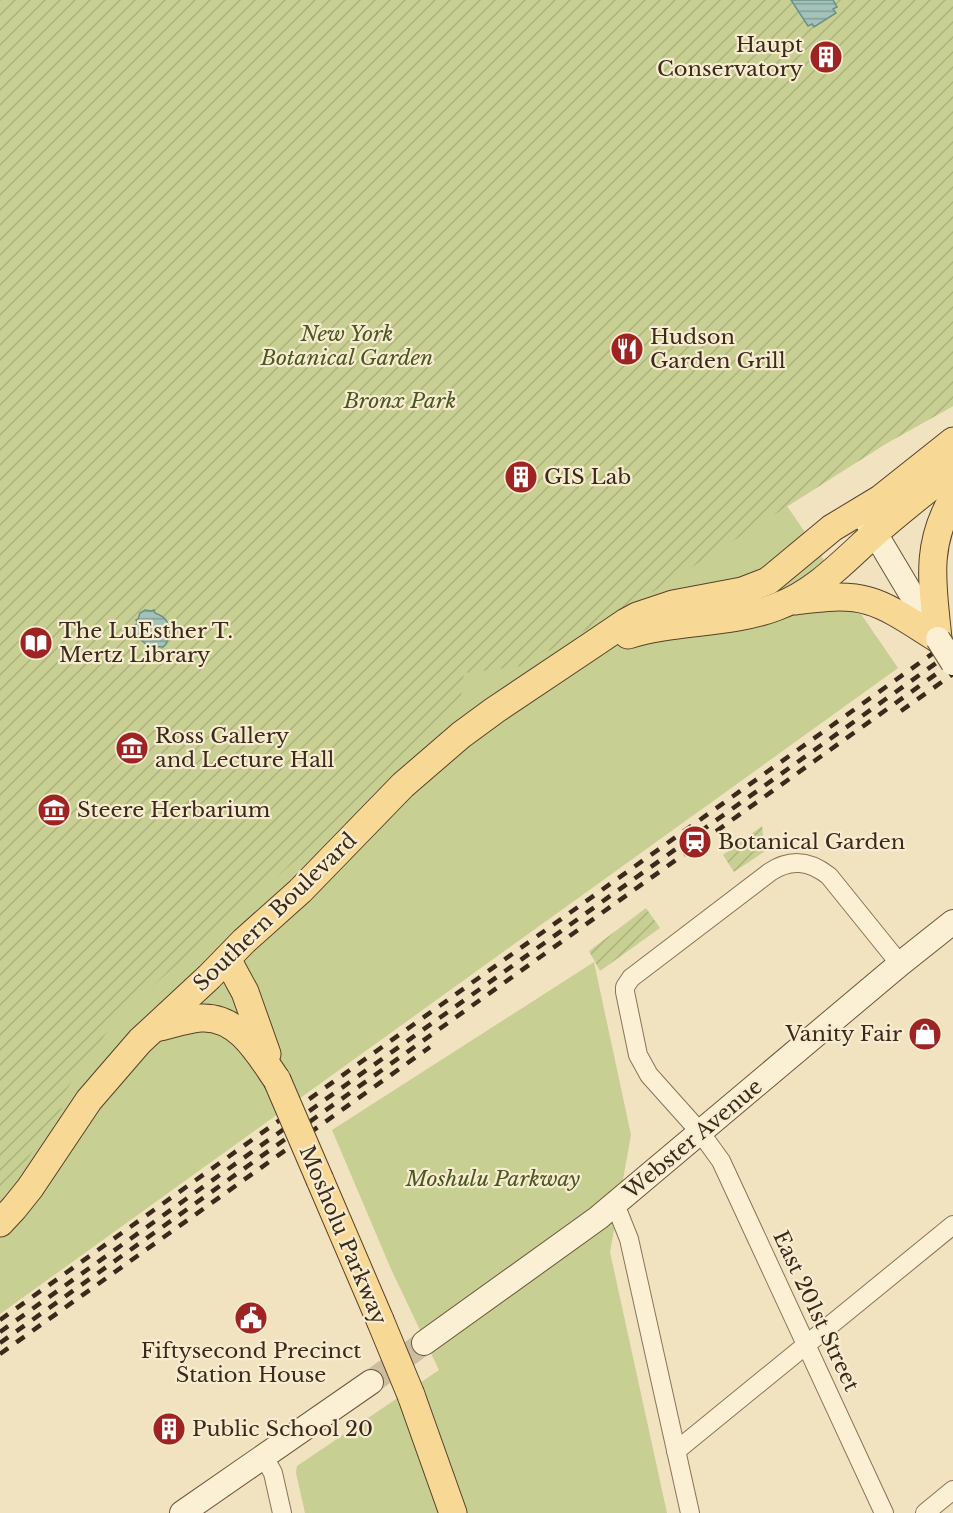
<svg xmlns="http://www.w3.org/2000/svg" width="953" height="1513" font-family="'Libre Baskerville',serif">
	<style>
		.park { fill: #c8cf93 }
		.garden { fill: url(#garden-furrows) }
		.water { fill: url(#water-rules); stroke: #6a9187; stroke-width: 1.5 }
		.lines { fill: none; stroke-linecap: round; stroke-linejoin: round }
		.secondary-tunnel { stroke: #ccbd9f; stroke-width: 24; stroke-dasharray: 24 12; stroke-linecap: butt }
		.minor-casing { stroke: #8b7357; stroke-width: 20 }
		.secondary-casing { stroke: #6d543a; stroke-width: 26 }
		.primary-casing { stroke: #58402b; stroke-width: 29 }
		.minor { stroke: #fbefd4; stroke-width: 18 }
		.secondary { stroke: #fbefd4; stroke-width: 24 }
		.primary { stroke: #f7d995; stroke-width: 27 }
		.rail { stroke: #392a1c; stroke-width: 4.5; stroke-dasharray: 10 10; stroke-linecap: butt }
		.secondary-bridge-casing { stroke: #6d543a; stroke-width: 26; stroke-linecap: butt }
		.primary-bridge-casing { stroke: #58402b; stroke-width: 29; stroke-linecap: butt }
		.secondary-bridge { stroke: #fbefd4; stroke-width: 24 }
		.primary-bridge { stroke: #f7d995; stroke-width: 27 }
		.labels { text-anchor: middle; stroke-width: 4.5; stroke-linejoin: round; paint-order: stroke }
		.poi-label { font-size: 21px; fill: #392a1c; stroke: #f8ecd0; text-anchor: start }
		.park-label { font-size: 21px; font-style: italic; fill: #495721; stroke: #f8ecd0 }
		.street-label { font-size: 21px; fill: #392a1c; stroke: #f8ecd0 }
	</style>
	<defs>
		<pattern id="garden-furrows" width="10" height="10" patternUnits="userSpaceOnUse" patternTransform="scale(1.5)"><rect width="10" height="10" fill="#c8cf93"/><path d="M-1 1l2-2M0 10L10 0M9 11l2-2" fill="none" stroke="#adb27e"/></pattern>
		<pattern id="water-rules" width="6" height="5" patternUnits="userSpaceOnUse" patternTransform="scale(1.5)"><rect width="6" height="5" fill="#a3c2b9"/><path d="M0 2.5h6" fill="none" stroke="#869e96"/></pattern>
	</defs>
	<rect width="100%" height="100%" fill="#f1e2c0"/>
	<g class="park">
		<polygon points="0,0 953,0 953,406 887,443 787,506 898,668 0,1314"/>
		<polygon points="594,962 631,1135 610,1252 667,1513 305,1513 296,1473 297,1466 439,1370 391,1269 332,1130"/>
	</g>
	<g class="garden">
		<path d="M 0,0 L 953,0 L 953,406 L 887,443 L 651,593 L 522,666 L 464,673 L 461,697 L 456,710 L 449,719 L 354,809 L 156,983 L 109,1029 L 57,1103 L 62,1108 C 43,1138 23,1166 0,1193 Z"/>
		<polygon points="762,826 765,851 734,872 723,855"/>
		<polygon points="646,908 660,928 600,971 589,951"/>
	</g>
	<g class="water">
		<polygon points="791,0 833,0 837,7 833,9 836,13 814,27 812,24 808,26"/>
		<path d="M 145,610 L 151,611 L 154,610 L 155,613 C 171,619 167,625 170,638 L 168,639 L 166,644 L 163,647 L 148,646 L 138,637 L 135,625 L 138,623 L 136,620 L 138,619 L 140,613 Z"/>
	</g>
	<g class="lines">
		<polyline class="secondary-tunnel" points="371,1382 424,1343"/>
		<g class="minor-casing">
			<g id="minor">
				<polyline points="615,1204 629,1239 690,1513"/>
				<polyline points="676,1451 953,1225"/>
				<polyline points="264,1457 273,1473 282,1513"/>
				<path d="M 884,1513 L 721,1161 L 700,1132 L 649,1075 L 638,1055 L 625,992 L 625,987 L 631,978 L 770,872 C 791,858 810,861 829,876 L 900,964"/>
				<polyline points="925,1513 953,1490"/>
			</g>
		</g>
		<g class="secondary-casing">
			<g id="secondary">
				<polyline points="865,518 882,545 938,639"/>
				<polyline points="424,1343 598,1218 900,964 953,922"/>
				<polyline points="182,1513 371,1382"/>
			</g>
		</g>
		<g class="primary-casing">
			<g id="primary">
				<path d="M 795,601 C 819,598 845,594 869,601 C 891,607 918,627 938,639"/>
				<path d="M 628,635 C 676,620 728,625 776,607 C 815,593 845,560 875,533 C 900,511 927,490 953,469"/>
				<path d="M 938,639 C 933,586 924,547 953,498"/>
				<polyline points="227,959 245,992 267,1054"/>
				<path d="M 155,1028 C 170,1025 186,1019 201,1018 C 239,1016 259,1054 277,1080"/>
				<polyline points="320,1180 380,1320"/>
				<polyline points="0,1223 14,1208 30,1188 89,1100 140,1041 209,977 244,941 300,891 403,785 461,735 495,710 592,645 626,622 637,616 673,604 742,591 768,581 832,528 880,499 953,441"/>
				<polyline points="411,1395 453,1513"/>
			</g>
		</g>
		<use href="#minor" class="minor"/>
		<use href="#secondary" class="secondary"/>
		<use href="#primary" class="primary"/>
		<g class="rail">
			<polyline points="901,711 953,674"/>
			<polyline points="0,1320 953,639"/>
			<polyline points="0,1332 953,651"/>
			<polyline points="0,1343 953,662"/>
			<polyline points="0,1354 430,1047"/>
		</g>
		<g class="secondary-bridge-casing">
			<polyline id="secondary-bridge" points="938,639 953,663"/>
		</g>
		<g class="primary-bridge-casing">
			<g id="primary-bridge">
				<polyline points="277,1080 320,1180"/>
				<polyline points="380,1320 411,1395"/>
			</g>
		</g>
		<use href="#secondary-bridge" class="secondary-bridge"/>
		<use href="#primary-bridge" class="primary-bridge"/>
	</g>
	<defs>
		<g id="building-disc" transform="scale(1.725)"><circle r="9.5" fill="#9e2323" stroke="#f8ecd0"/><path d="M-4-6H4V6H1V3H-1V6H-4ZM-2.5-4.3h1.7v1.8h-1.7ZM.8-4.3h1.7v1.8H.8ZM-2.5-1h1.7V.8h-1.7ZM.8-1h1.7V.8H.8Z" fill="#fff"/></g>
		<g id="restaurant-disc" transform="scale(1.725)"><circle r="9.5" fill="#9e2323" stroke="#f8ecd0"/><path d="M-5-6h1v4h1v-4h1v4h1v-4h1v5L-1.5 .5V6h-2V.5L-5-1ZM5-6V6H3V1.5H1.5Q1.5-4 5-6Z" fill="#fff"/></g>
		<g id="library-disc" transform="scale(1.725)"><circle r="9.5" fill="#9e2323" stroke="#f8ecd0"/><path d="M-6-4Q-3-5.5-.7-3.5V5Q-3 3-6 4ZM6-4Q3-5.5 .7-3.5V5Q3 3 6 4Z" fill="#fff"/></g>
		<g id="museum-disc" transform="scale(1.725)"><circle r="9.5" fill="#9e2323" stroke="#f8ecd0"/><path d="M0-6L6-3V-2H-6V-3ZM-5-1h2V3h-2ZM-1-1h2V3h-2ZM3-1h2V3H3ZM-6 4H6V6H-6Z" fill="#fff"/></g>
		<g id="station-disc" transform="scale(1.725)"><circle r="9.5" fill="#9e2323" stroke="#f8ecd0"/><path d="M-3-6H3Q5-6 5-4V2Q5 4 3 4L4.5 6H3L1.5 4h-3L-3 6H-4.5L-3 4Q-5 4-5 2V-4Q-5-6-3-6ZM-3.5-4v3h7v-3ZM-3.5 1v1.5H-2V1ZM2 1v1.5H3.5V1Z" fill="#fff"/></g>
		<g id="shop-disc" transform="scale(1.725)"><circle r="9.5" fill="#9e2323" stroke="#f8ecd0"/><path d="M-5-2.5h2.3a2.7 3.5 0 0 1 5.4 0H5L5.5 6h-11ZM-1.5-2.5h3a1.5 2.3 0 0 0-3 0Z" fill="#fff"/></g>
		<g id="civic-disc" transform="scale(1.725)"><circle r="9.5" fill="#9e2323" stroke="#f8ecd0"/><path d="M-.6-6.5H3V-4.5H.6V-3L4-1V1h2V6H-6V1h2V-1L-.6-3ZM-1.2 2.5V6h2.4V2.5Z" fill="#fff"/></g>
	</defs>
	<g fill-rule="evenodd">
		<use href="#building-disc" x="826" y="57"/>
		<use href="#restaurant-disc" x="627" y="349"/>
		<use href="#building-disc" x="521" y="477"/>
		<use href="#library-disc" x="36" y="643"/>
		<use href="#museum-disc" x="132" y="748"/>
		<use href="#museum-disc" x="54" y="810"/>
		<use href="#station-disc" x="695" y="842"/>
		<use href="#shop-disc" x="925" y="1034"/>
		<use href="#civic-disc" x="251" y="1318"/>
		<use href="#building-disc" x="169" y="1429"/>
	</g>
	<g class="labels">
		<g class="poi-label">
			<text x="803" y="52" text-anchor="end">Haupt<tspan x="803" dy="24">Conservatory</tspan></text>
			<text x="650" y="344">Hudson<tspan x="650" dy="24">Garden Grill</tspan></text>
			<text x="544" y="484">GIS Lab</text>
			<text x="59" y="638">The LuEsther T.<tspan x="59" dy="24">Mertz Library</tspan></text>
			<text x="155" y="743">Ross Gallery<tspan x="155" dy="24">and Lecture Hall</tspan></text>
			<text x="77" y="817">Steere Herbarium</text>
			<text x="718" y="849">Botanical Garden</text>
			<text x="902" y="1041" text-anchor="end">Vanity Fair</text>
			<text x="251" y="1358" text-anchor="middle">Fiftysecond Precinct<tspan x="251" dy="24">Station House</tspan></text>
			<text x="192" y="1436">Public School 20</text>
		</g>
		<g class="park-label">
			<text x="347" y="341">New York<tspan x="347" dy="24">Botanical Garden</tspan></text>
			<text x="400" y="408">Bronx Park</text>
			<text x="493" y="1186">Moshulu Parkway</text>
		</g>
		<g class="street-label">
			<text transform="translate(275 912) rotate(-44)" y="7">Southern Boulevard</text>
			<text transform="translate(693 1139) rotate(-40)" y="7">Webster Avenue</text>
			<text transform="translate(343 1235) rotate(67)" y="7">Mosholu Parkway</text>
			<text transform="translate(816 1311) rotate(65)" y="7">East 201st Street</text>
		</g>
	</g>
</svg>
